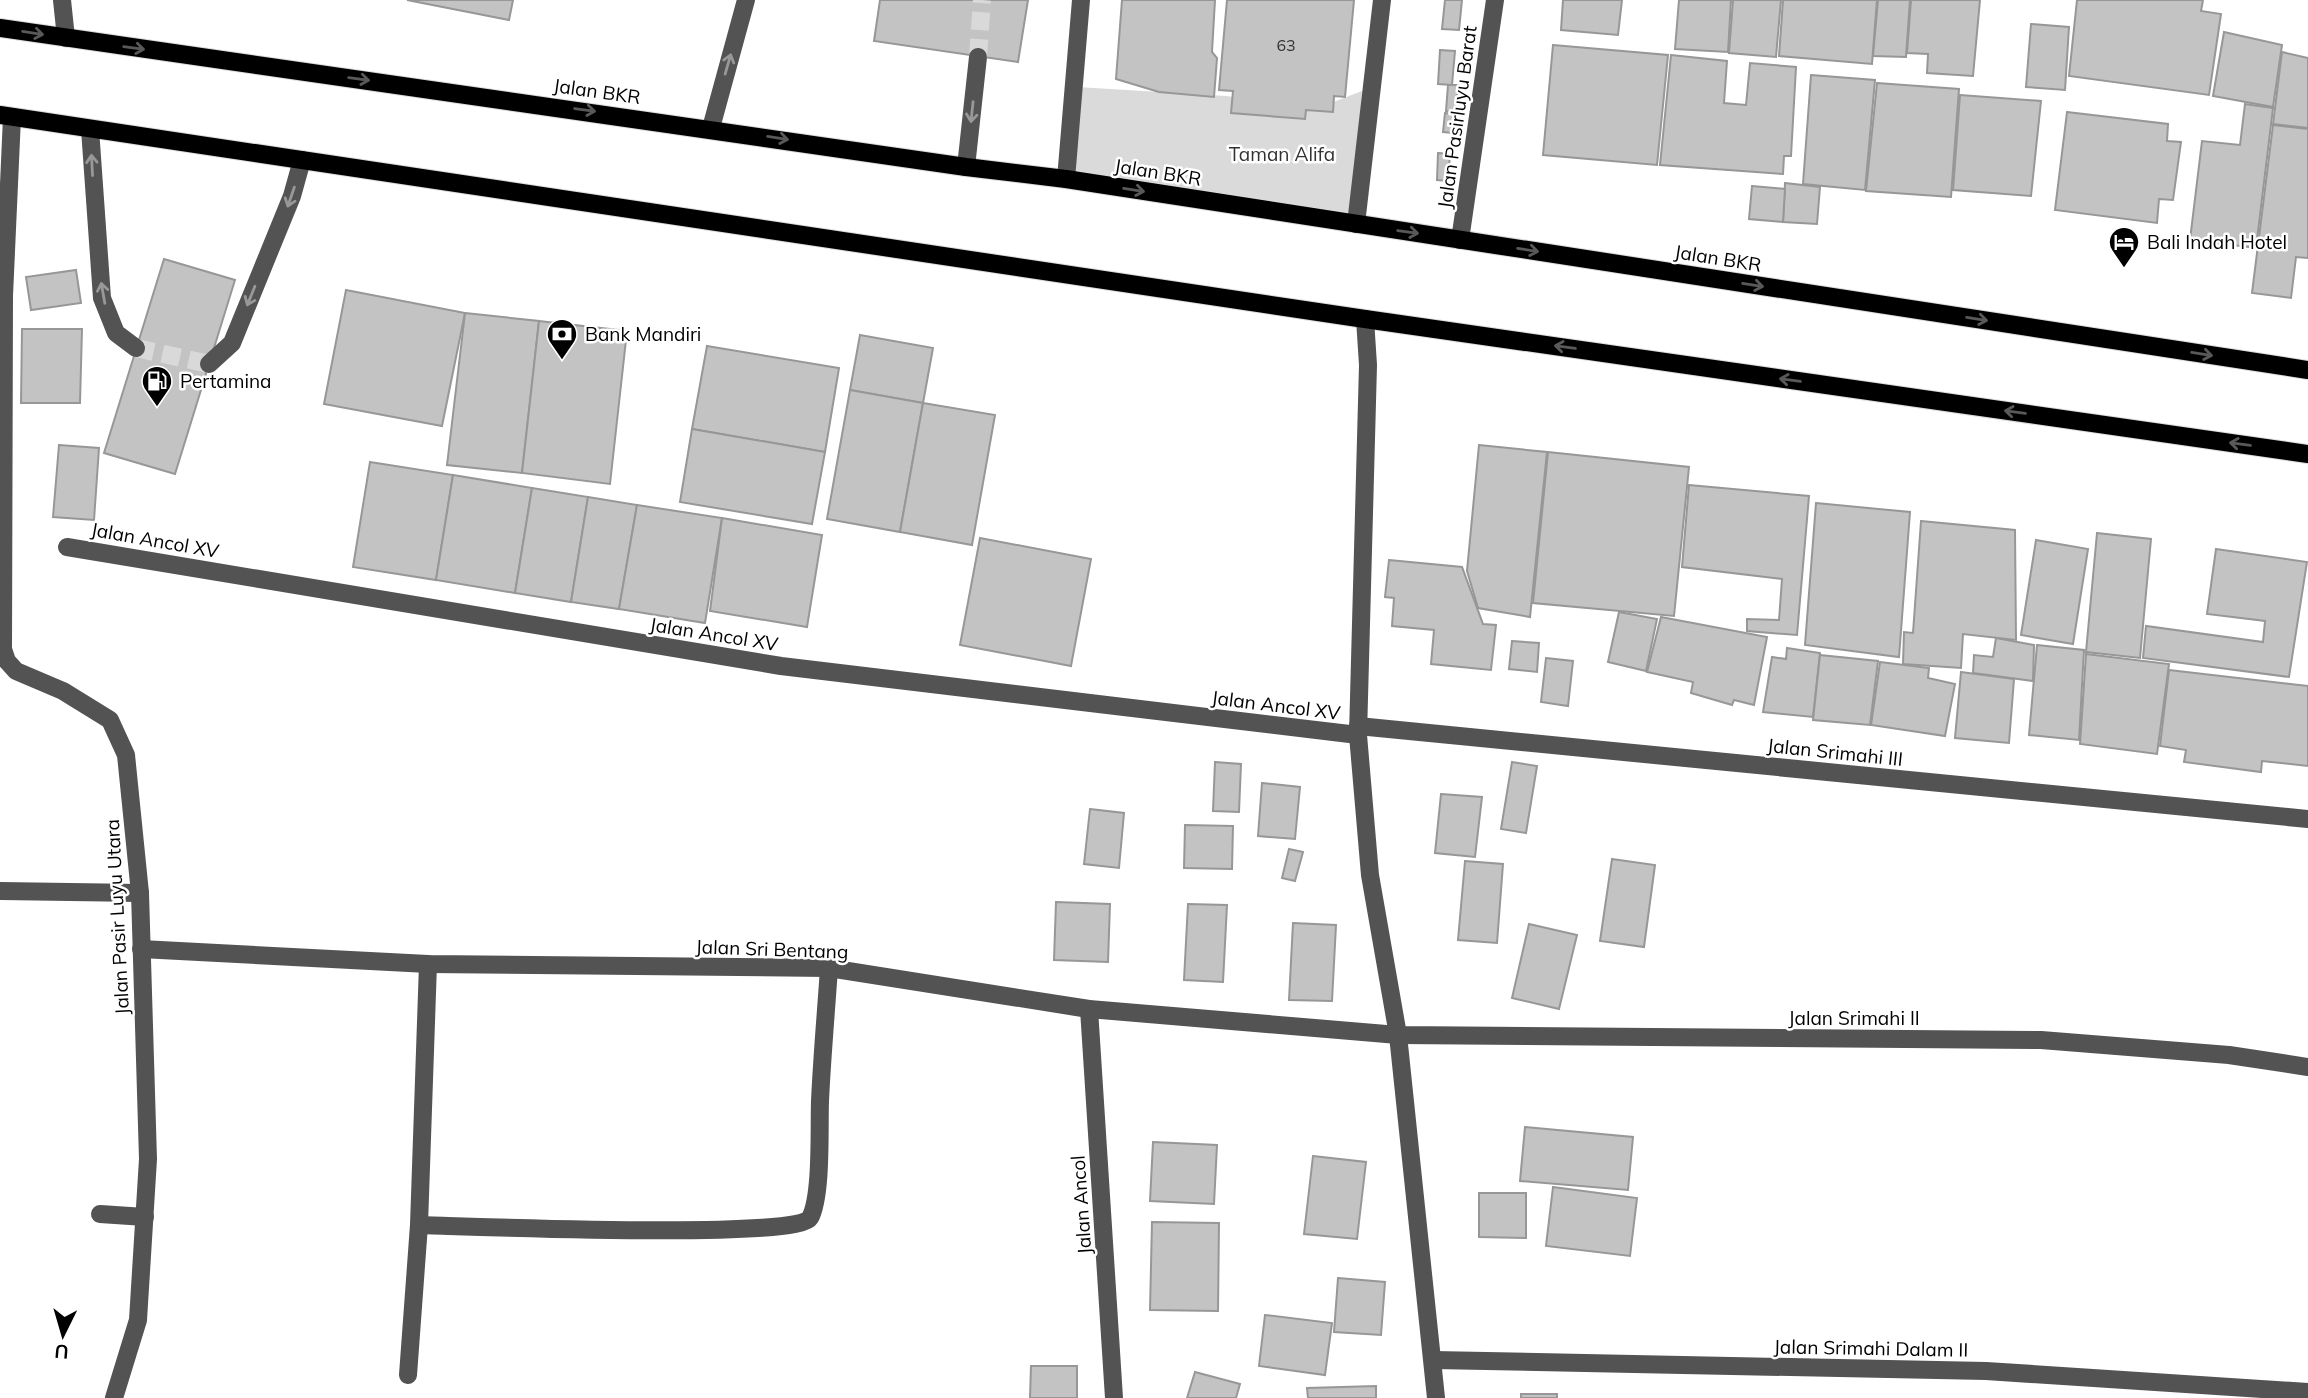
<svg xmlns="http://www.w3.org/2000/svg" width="2308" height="1398" font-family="Mulish,sans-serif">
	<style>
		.green { fill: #dadada }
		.building { fill: #c3c3c3; stroke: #979797; stroke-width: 2 }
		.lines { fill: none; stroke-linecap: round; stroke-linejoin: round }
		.minor-tunnel { stroke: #d9d9d9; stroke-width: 18; stroke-dasharray: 18 9; stroke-linecap: butt }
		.major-casing { stroke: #dbdbdb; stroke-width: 20 }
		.minor { stroke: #535353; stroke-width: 18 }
		.major { stroke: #000; stroke-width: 18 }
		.oneway { stroke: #595959 }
		.oneway2 { stroke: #989898 }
		.labels { text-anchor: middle; stroke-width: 5; stroke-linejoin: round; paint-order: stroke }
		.number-label { font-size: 16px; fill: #313131 }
		.street-label { font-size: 19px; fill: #000; stroke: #fff }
		.park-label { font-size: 19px; fill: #313131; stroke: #fff }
		.poi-label { font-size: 19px; fill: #000; stroke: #fff; text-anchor: start }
	</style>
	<rect width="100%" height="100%" fill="#fff"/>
	<polygon class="green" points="1077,87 1226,96 1318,108 1362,91 1354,214 1073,176"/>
	<g class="building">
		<polygon points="407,0 513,0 509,20"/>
		<polygon points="880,0 1028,0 1018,62 874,41"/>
		<polygon points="1122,0 1215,0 1212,52 1217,58 1214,97 1159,92 1116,79"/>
		<polygon points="1227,0 1354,0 1345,97 1334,96 1333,112 1306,110 1305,119 1231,113 1233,91 1219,90"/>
		<polygon points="1445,0 1462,0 1459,30 1442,29"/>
		<polygon points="1563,0 1622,0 1618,35 1561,30"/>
		<polygon points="1679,0 1731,0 1728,52 1675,49"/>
		<polygon points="1733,0 1781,0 1776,57 1729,53"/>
		<polygon points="1783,0 1877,0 1872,64 1779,56"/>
		<polygon points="1878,0 1910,0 1906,57 1873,56"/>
		<polygon points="1911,0 1980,0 1973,76 1927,73 1928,54 1907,53"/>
		<polygon points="2077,0 2203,0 2201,11 2221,14 2209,95 2069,76"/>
		<polygon points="2031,24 2069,27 2065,90 2026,87"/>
		<polygon points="2224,32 2282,45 2273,107 2213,96"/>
		<polygon points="1553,45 1668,55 1657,165 1543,155"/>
		<polygon points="1440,50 1455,51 1452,85 1438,84"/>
		<polygon points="2282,52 2308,58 2308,128 2273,124"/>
		<polygon points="1671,55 1727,61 1724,103 1746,105 1750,63 1796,67 1791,156 1784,156 1783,174 1660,165"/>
		<polygon points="1811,75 1875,80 1865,190 1803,184"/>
		<polygon points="1877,83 1959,89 1951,197 1866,191"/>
		<polygon points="1448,85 1458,85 1455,112 1446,111"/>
		<polygon points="1960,95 2041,101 2031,196 1953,190"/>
		<polygon points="2245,104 2273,108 2256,248 2190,240 2202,141 2240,145"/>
		<polygon points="2067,112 2168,124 2167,141 2181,142 2173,200 2159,199 2157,223 2055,210"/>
		<polygon points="1445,113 1455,114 1453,133 1443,132"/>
		<polygon points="2273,125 2308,129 2308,258 2296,257 2291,298 2252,293"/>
		<polygon points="1438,153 1450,154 1448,181 1437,180"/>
		<polygon points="1785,183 1820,187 1817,224 1783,222"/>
		<polygon points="1752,186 1785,189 1783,222 1749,219"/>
		<polygon points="164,259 235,280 175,474 104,453"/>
		<polygon points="76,270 81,303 31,310 26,277"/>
		<polygon points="346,290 465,313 442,426 324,404"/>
		<polygon points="465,313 539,321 522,473 447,465"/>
		<polygon points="539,321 627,331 610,484 522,473"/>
		<polygon points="22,329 82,329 80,403 21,403"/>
		<polygon points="860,335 933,348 923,403 850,390"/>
		<polygon points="707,346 839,368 825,452 692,429"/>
		<polygon points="850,390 923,403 900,532 827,519"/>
		<polygon points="923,403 995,415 972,545 900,532"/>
		<polygon points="692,429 825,452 812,524 680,502"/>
		<polygon points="59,445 99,448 94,520 53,517"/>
		<polygon points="1479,445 1547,452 1530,617 1478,608 1467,571"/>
		<polygon points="1548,452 1689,467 1674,616 1533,603"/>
		<polygon points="370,462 453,475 436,580 353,567"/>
		<polygon points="453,475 532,488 515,593 436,580"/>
		<polygon points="1689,485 1809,496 1797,635 1747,631 1747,619 1779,620 1782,579 1682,567"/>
		<polygon points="532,488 588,497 571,602 515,593"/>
		<polygon points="588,497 637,505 619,609 571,602"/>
		<polygon points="1816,503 1910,512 1899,657 1805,645"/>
		<polygon points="637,505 722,518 705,623 619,609"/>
		<polygon points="722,518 822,535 807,627 710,611"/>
		<polygon points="1921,521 2015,530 2016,640 1963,634 1961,668 1903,664 1904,632 1913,633"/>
		<polygon points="2097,533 2151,539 2140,658 2086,652"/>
		<polygon points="980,538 1091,559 1071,666 960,645"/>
		<polygon points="2036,540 2088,549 2073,644 2021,635"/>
		<polygon points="2216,549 2307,562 2289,677 2143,658 2146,626 2263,642 2265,621 2207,614"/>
		<polygon points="1389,560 1462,567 1483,624 1496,625 1491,670 1431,664 1434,630 1392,626 1394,598 1385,597"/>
		<polygon points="1619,612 1657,619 1646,671 1608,662"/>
		<polygon points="1661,617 1767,637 1754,705 1734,700 1732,705 1691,693 1693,682 1647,672"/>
		<polygon points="1996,638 2034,645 2033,681 1973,673 1974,655 1993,657"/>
		<polygon points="1512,641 1539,643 1537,672 1509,669"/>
		<polygon points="2037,645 2084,650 2079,740 2029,735"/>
		<polygon points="1787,648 1820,653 1813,717 1763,712 1772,657 1786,659"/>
		<polygon points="2086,654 2169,664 2157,754 2080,744"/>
		<polygon points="1820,655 1878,661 1870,725 1813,720"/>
		<polygon points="1546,658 1573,661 1568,706 1541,702"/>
		<polygon points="1880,662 1929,668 1928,678 1955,684 1945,736 1871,725"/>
		<polygon points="2169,670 2308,686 2308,766 2262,761 2261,772 2184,762 2186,750 2160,746"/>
		<polygon points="1961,672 2014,679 2009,743 1955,738"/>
		<polygon points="1215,762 1241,764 1239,812 1213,811"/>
		<polygon points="1512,762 1537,766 1526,833 1501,829"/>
		<polygon points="1262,783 1300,787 1295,839 1258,836"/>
		<polygon points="1441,794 1482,797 1475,857 1435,853"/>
		<polygon points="1090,809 1124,813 1119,868 1084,864"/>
		<polygon points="1185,825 1233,826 1232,869 1184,868"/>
		<polygon points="1289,849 1303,852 1295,881 1282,878"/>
		<polygon points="1612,859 1655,865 1644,947 1600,941"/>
		<polygon points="1465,861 1503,864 1497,943 1458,940"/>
		<polygon points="1056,902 1110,904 1108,962 1054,960"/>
		<polygon points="1188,904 1227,905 1223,982 1184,980"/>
		<polygon points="1293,923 1336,925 1332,1001 1289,1000"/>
		<polygon points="1529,924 1577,935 1559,1009 1512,998"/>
		<polygon points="1525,1127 1633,1137 1628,1190 1520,1181"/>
		<polygon points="1153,1142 1217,1145 1214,1204 1150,1201"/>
		<polygon points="1313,1156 1366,1162 1357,1239 1304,1234"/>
		<polygon points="1553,1187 1637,1198 1630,1256 1546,1246"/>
		<polygon points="1479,1193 1526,1193 1526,1238 1479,1237"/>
		<polygon points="1152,1222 1219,1223 1218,1311 1150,1310"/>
		<polygon points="1338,1278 1385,1282 1381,1335 1334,1332"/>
		<polygon points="1265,1315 1332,1323 1325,1375 1259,1366"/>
		<polygon points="1031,1366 1077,1366 1077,1398 1030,1398"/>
		<polygon points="1195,1372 1240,1384 1236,1398 1187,1398"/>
		<polygon points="1376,1386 1376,1398 1308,1398 1307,1388"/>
		<rect x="1521" y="1394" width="36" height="4"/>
	</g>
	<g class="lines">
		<g class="minor-tunnel">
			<polyline points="978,57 982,0"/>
			<polyline points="136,348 209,364"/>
		</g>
		<g class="major-casing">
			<g id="major">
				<polyline points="0,28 966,167 1066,179 2308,370"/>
				<polyline points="0,115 1365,319 2308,454"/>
			</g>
		</g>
		<g class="minor">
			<polyline points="62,0 66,38"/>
			<polyline points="12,117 4,296 3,649 7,661 16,671 63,691 110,720 126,755 140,893 148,1159 138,1320 114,1398"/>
			<polyline points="711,128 746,0"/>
			<polyline points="90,129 102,298 116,333 136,348"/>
			<polyline points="966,167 978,57"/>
			<polyline points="1066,179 1081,0"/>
			<polyline points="1356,224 1382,0"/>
			<polyline points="1460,240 1495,0"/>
			<polyline points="1365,319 1368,365 1358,735 1370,875 1398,1035 1436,1398"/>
			<polyline points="209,364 232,343 292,196 302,160"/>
			<polyline points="67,547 781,666 1358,735"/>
			<polyline points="1358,726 2308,819"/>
			<polyline points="0,891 140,893"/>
			<polyline points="141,949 428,964 829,968 1089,1009 1398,1035 2041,1040 2229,1055 2308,1067"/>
			<polyline points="1089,1009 1114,1398"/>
			<polyline points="100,1214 145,1217"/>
			<path d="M 419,1225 C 464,1226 798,1240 810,1218 C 822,1196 819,1129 820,1101 C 822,1057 826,1013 829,968"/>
			<polyline points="1433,1360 1986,1371 2308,1392"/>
			<polyline points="408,1375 419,1225 428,964"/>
		</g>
		<use href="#major" class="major"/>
	</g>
	<defs><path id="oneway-shaft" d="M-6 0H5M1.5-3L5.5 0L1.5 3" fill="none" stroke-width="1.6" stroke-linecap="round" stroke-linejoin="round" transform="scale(1.75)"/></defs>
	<g class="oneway">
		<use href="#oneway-shaft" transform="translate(33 33) rotate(9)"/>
		<use href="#oneway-shaft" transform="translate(134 48) rotate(8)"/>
		<use href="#oneway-shaft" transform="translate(359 79) rotate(8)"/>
		<use href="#oneway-shaft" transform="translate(585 110) rotate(8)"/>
		<use href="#oneway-shaft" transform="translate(778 138) rotate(9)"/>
		<use href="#oneway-shaft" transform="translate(1134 190) rotate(9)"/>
		<use href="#oneway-shaft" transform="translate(1408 232) rotate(8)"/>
		<use href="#oneway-shaft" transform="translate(1528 250) rotate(9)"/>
		<use href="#oneway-shaft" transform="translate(1753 285) rotate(9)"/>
		<use href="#oneway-shaft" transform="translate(1977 319) rotate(9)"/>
		<use href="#oneway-shaft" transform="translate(1565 347) rotate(-172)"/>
		<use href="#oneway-shaft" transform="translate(2202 354) rotate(9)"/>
		<use href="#oneway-shaft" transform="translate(1790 380) rotate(-172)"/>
		<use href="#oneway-shaft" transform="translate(2015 412) rotate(-172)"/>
		<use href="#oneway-shaft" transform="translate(2240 444) rotate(-172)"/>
	</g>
	<g class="oneway2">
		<use href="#oneway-shaft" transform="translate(728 64) rotate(-74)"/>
		<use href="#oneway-shaft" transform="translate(972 112) rotate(96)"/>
		<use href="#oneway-shaft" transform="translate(92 165) rotate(-93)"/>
		<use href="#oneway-shaft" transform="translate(291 197) rotate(109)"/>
		<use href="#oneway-shaft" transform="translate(103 293) rotate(-100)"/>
		<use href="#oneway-shaft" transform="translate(251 296) rotate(112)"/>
	</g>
	<defs>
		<g id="hotel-pin" transform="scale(1.575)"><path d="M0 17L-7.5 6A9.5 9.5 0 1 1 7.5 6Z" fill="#000" stroke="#fff"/><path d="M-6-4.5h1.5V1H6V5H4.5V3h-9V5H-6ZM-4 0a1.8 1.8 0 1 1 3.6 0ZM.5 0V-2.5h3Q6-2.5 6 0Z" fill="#fff"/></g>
		<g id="bank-pin" transform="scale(1.575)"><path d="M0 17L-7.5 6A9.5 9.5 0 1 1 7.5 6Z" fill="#000" stroke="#fff"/><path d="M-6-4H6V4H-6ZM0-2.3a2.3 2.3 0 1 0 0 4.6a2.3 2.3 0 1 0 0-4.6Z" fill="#fff"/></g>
		<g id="fuel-pin" transform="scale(1.575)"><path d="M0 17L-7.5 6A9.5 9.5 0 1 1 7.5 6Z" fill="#000" stroke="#fff"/><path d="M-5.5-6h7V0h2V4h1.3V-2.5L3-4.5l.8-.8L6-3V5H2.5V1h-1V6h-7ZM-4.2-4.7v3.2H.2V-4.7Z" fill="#fff"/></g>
	</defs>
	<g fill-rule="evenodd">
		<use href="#hotel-pin" x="2124" y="242"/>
		<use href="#bank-pin" x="562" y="334"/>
		<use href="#fuel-pin" x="157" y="381"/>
	</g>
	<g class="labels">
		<g class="number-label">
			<text x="1286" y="51">63</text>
		</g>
		<g class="street-label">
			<text transform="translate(597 91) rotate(8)" y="7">Jalan BKR</text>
			<text transform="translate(1457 117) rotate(-82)" y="7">Jalan Pasirluyu Barat</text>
			<text transform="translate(1158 172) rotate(9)" y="7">Jalan BKR</text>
			<text transform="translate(1718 258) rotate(9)" y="7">Jalan BKR</text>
			<text transform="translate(155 540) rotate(10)" y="7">Jalan Ancol XV</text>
			<text transform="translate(714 634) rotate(9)" y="7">Jalan Ancol XV</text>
			<text transform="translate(1276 705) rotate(7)" y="7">Jalan Ancol XV</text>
			<text transform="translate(1835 752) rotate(6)" y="7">Jalan Srimahi III</text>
			<text transform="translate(117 917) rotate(-93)" y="7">Jalan Pasir Luyu Utara</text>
			<text transform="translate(772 949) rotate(2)" y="7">Jalan Sri Bentang</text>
			<text x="1854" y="1025">Jalan Srimahi II</text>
			<text transform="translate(1081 1205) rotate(-94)" y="7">Jalan Ancol</text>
			<text transform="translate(1871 1348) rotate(1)" y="7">Jalan Srimahi Dalam II</text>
		</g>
		<g class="park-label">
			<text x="1282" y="161">Taman Alifa</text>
		</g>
		<g class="poi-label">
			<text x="2147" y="249">Bali Indah Hotel</text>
			<text x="585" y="341">Bank Mandiri</text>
			<text x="180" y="388">Pertamina</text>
		</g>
	</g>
	<g transform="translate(63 1335) rotate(185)" stroke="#ffffff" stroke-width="5" paint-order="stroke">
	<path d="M0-5L12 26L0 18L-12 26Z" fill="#000000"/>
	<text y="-10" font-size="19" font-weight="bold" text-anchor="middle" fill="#000000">U</text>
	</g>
</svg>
